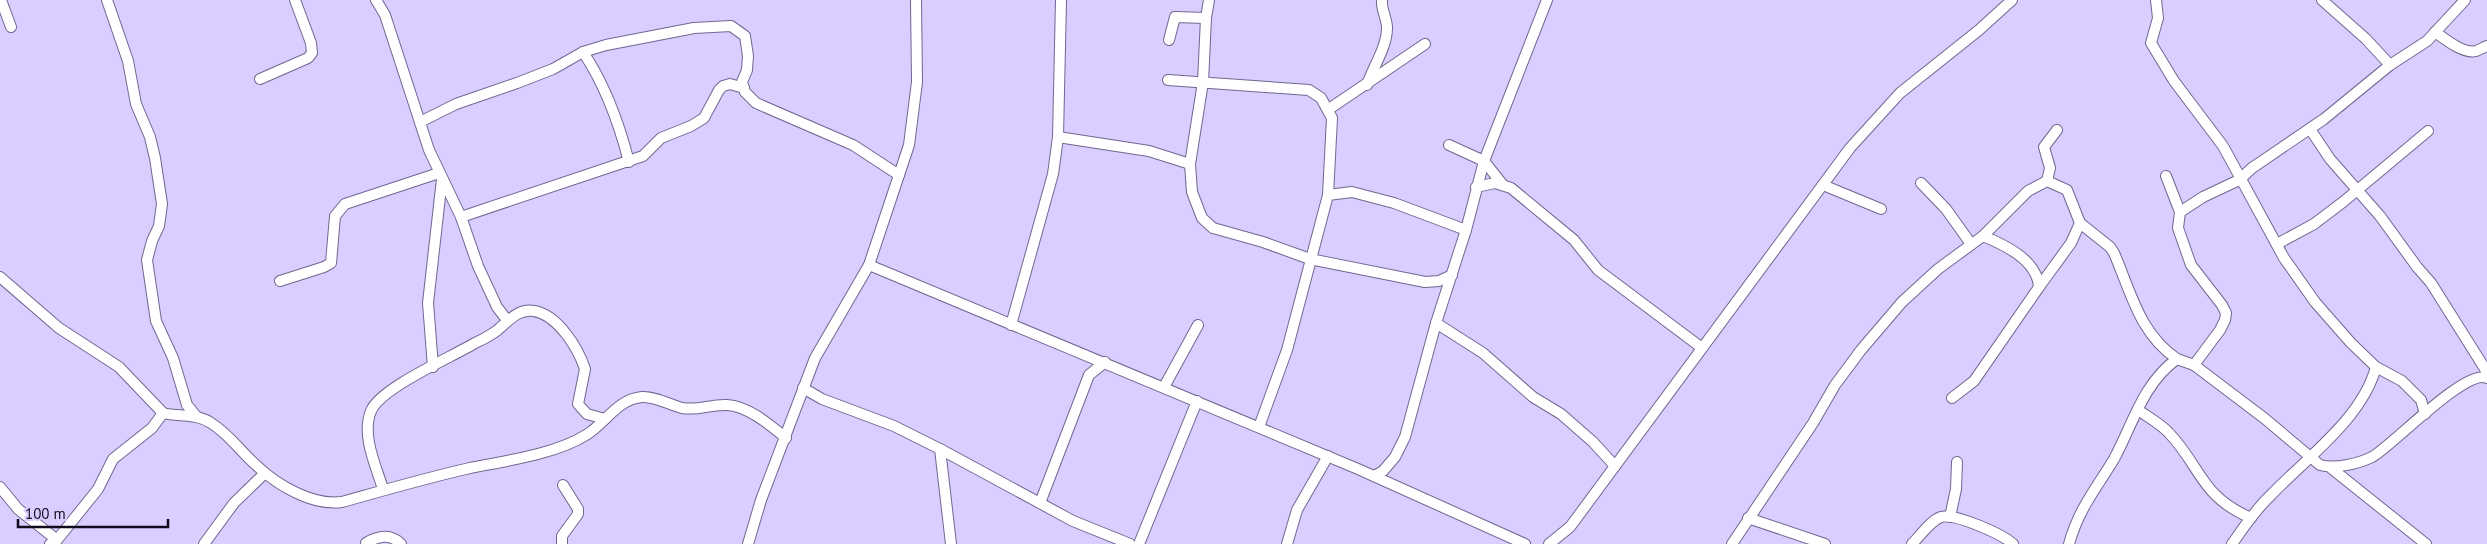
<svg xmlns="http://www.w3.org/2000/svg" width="2487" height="544" font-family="'PT Sans',sans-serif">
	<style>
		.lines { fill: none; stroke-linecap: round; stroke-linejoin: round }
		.minor-casing { stroke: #726691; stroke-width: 12 }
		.minor { stroke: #fff; stroke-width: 10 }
	</style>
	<rect width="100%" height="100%" fill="#dacdff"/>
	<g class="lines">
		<g class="minor-casing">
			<g id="minor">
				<polyline points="1,0 11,27"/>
				<polyline points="107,0 128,61 136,104 150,137 155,158 162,204 159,226 152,241 147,260 156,321 173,358 187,405 196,416"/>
				<polyline points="376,0 385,15 429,150 461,217 478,266 497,307 507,320"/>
				<polyline points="1209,0 1206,18 1203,82 1190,164 1192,192 1202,218 1213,228 1263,242 1310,259 1425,282 1439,281 1452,275"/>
				<polyline points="2156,0 2158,18 2151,43 2174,81 2223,146 2284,258 2315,302 2351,343 2376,367 2402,381 2421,400 2425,414"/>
				<polyline points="2322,0 2366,39 2390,65"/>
				<path d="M 2435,32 C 2445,39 2463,54 2476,51 C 2479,50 2484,47 2487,46"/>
				<polyline points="1169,40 1175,17 1206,18"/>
				<path d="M 583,52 C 606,86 619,123 629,162"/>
				<polyline points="260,79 308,58 312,53 311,43 295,0"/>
				<polyline points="1168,80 1309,90 1321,98 1332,118 1328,195"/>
				<path d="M 1367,85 C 1373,67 1387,47 1387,28 C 1387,18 1381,10 1382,0"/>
				<polyline points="1329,109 1425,44"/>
				<polyline points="420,122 456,104 517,83 553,69 583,52 606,45 694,28 731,26 745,36 748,56 747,70 742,82 745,92 756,103 853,145 899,175"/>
				<polyline points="2310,129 2330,159 2380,216 2417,267 2431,283 2487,372"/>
				<polyline points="1058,137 1149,151 1190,164"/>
				<polyline points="1449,145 1484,161 1503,185"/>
				<polyline points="2166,176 2180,212 2178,228 2191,265 2222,305 2226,313 2225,320 2220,330 2194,365"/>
				<polyline points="2047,181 2050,168 2044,147 2057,130"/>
				<polyline points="1921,183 1946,209 1971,244"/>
				<polyline points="1823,185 1881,209"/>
				<polyline points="1476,187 1495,183 1511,188 1574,240 1598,270 1702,348"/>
				<polyline points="2180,212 2203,197 2239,180 2252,168 2324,119 2390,65 2427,41 2465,0"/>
				<polyline points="461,217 643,156 661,138 691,126 704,118 719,90 723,86 730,84 744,88"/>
				<polyline points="2277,244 2314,224 2343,202 2428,131"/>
				<polyline points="869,265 1358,469 1525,544"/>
				<path d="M 0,277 L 59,328 L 119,367 L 163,413 C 179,417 196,413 211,423 C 229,434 240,451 256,465 C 277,485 312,506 342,502 C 385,490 426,478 470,468 C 505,461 556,454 586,435 C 605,424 617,399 642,397 C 655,396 670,405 682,408 C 698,411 711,404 727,405 C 748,406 770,425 786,438"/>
				<polyline points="280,281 324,267 331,263 335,216 345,204 439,173"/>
				<polyline points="2039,287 2071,243 2080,223"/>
				<polyline points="1436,323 1483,353 1533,397 1561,414 1593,442 1615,466"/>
				<polyline points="1011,325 1053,174 1058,137 1061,0"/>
				<polyline points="433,367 428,303 442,179"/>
				<polyline points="1164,387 1198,325"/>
				<polyline points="803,388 822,399 894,426 940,449 951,544"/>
				<path d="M 1952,398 L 1974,381 L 2039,287 C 2037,260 2005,245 1983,236"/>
				<path d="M 2138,410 C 2148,417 2161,424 2169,433 C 2202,468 2200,496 2251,518"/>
				<polyline points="1259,427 1287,350 1328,195 1352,192 1394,203 1466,230"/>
				<polyline points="940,449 1073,521 1130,544"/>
				<polyline points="2331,468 2426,544"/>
				<polyline points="1374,476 1383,471 1395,457 1405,437 1436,323 1466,230 1484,161 1547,0"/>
				<polyline points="0,487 18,509 57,540"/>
				<path d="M 383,489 C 376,466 361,435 371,411 C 380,388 452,357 475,343 C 482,340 489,336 495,332 C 507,323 517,308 534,311 C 558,315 578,348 585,369 L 578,404 L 587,414 L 605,419"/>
				<polyline points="1040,503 1089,375 1105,362"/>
				<polyline points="1950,517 1956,489 1957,462"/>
				<polyline points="1748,518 1825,544"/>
				<path d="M 366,543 C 378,536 390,533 401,544"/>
				<polyline points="50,544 57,540 98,489 113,459 152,428 163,413"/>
				<polyline points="204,544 234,503 265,473"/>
				<polyline points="562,544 562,536 578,514 578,509 563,485"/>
				<polyline points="748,544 761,500 815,358 869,265 909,145 917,82 916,0"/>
				<polyline points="1139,544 1197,401"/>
				<polyline points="1287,544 1297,510 1328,456"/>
				<polyline points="1549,544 1570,527 1850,148 1900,93 1979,30 2012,0"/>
				<path d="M 1732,544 L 1813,423 L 1835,385 L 1861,350 L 1902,302 L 1938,269 L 1983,236 L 2028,191 L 2047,181 L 2067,190 L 2080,223 L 2110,247 L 2114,253 C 2131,292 2139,333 2177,359"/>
				<path d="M 1912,544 C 1920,536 1930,521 1941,517 C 1955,513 2002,534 2013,544"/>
				<path d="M 2069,544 C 2079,508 2096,489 2114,459 C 2133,424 2143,383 2177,359 L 2194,365 L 2264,418 L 2320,465 C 2335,469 2358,464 2372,457 C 2393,445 2466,368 2487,378"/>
				<path d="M 2232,544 C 2244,527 2255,510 2270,496 C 2306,458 2362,419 2376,367"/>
			</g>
		</g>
		<use href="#minor" class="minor"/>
	</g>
	<path d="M18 519v8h150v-8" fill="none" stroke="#110c1c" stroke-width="2.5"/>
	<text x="25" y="519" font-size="15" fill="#110c1c" stroke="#dacdff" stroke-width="4" paint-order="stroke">100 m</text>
</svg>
